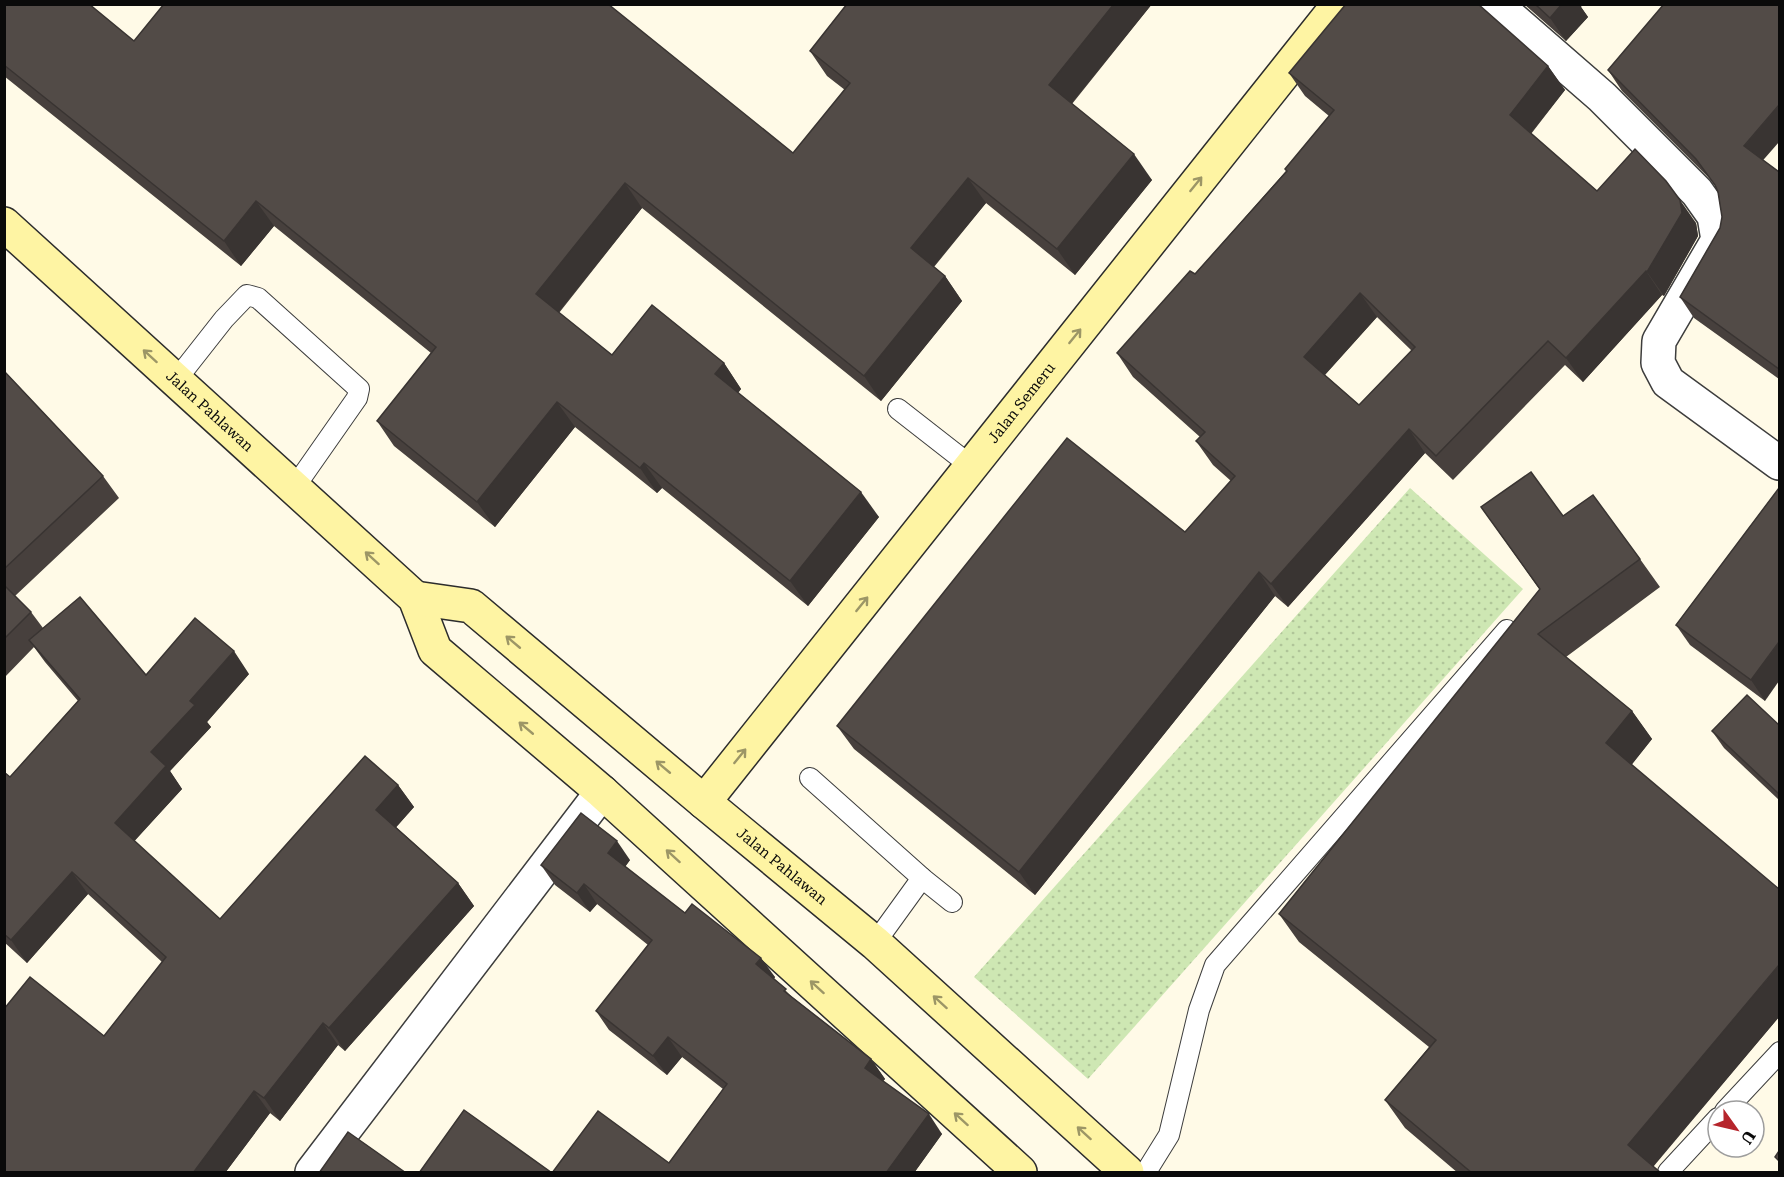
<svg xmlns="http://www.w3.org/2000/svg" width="1784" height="1177" font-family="'Roboto Serif',serif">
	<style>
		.grass { fill: url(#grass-dots) }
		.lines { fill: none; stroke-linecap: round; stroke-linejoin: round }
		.lane-casing { stroke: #3d3d3d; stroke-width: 22 }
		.street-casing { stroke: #3d3d3d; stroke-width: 36 }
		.secondary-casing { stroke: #2c2c2c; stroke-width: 36 }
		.lane { stroke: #fff; stroke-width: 20 }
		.street { stroke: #fff; stroke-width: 33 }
		.secondary { stroke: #fef4a3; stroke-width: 33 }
		.wall { fill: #47403d; fill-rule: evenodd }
		.shaded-wall { fill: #393432 }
		.building { fill: #524b47; stroke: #393432; stroke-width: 1.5; fill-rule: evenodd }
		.oneway { stroke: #9c9666 }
		.labels { text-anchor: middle; stroke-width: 6; stroke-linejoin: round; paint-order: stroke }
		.street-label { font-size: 15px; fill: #0a0a0a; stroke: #fff }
	</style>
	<defs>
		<pattern id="grass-dots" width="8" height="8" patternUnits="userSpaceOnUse" patternTransform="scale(1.5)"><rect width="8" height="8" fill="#cee7b3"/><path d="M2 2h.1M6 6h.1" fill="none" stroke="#b0c599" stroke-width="1.8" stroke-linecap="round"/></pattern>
	</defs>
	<rect width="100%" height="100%" fill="#fffae7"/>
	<polygon class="grass" points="1410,488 1523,589 1088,1079 974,977"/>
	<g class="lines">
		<g class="lane-casing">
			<g id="lane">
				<polyline points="176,380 224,319 247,295 258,298 359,389 357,398 294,488"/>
				<polyline points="898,409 971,466"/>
				<polyline points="810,778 922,878 952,902"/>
				<polyline points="875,943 922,878"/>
				<polyline points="1725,1111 1780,1052"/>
				<polyline points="1146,1172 1169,1135 1199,1010 1215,965 1507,630"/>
				<polyline points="1668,1172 1718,1118"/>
			</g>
		</g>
		<g class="street-casing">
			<g id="street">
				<polyline points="1495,4 1602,97 1697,192 1714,216 1718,240 1659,341 1658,363 1668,382 1779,463"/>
				<polyline points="312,1172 602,792"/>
			</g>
		</g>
		<g class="secondary-casing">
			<g id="secondary">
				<path id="s1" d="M 4,224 L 415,598 L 435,650 L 602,792 L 1020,1172"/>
				<path id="s2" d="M 415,598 L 471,606 L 704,802 L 875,943 L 1127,1172"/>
				<path id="s3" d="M 704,802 L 1339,4"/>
			</g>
		</g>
		<use href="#lane" class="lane"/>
		<use href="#street" class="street"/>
		<use href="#secondary" class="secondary"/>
	</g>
	<g class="wall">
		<polygon points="4,4 134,41 793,153 845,90 827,76 810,51 847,4 1152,4 1072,104 1152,180 1075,275 986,203 934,267 945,276 962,301 881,401 642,208 559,313 612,355 724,363 741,389 738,393 879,517 808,606 662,488 657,493 575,427 495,527 394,446 377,421 431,353 274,226 241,266 4,76"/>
		<polygon points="1524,4 1582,4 1581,7 1588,17 1566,41"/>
		<path d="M 1548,66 L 1565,90 L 1531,134 L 1597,191 L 1696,223 L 1698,236 L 1664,296 L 1662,295 L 1583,382 L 1565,365 L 1453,480 L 1425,453 L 1288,607 L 1275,596 L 1035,895 L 854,749 L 837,726 L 1185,532 L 1231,481 L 1213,465 L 1196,441 L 1200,437 L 1133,377 L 1117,353 L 1195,274 L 1286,171 L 1285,169 L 1329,116 L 1305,96 L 1289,73 ZM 1377,317 L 1412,351 L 1359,405 L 1325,375 Z"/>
		<polygon points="1608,70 1763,160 1779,172 1779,379 1694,318 1680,297 1720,228 1722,217 1718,192 1716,186 1710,179 1622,91"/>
		<polygon points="4,371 103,476 119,498 15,596 31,612 43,628 146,675 249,674 207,722 211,727 170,771 182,789 134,841 220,919 398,785 414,807 396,827 458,883 474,906 345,1051 338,1045 280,1121 270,1113 225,1173 4,1173 104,1036 162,962 88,894 27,963 4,942 4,772 10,777 78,701 45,662 34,647 4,678"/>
		<polygon points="1779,488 1765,701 1690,645 1676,625"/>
		<polygon points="1481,507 1563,516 1640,559 1660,587 1566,657 1632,711 1652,739 1631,765 1779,1017 1653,1166 1661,1173 1458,1173 1405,1128 1385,1100 1429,1047 1299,942 1279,914 1540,590"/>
		<polygon points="1779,725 1779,800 1724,748 1712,731"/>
		<polygon points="630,860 625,867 685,913 775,977 774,979 792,997 871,1059 885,1079 883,1081 942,1134 914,1173 552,1173 669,1163 723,1089 682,1057 667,1075 609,1030 596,1011 648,945 597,904 590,912 555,885 541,865"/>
	</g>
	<g class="shaded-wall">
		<polygon points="1114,4 1152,4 1066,110 1049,85"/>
		<polygon points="1562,4 1582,4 1581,7 1588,17 1566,41 1550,18"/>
		<polygon points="1548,66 1565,90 1526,139 1510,115"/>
		<polygon points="1779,105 1779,142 1758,166 1744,146"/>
		<polygon points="1134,154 1152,180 1075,275 1057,249"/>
		<polygon points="968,178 986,203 928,273 911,248"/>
		<polygon points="625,183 642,208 553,319 536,294"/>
		<polygon points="1680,200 1696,223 1698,236 1664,296 1647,272"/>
		<polygon points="256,201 274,226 241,266 224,241"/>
		<polygon points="1646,271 1662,295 1583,382 1566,358"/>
		<polygon points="945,276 962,301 881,401 864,376"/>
		<polygon points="1360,293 1377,317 1320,380 1304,357"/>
		<polygon points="724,363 741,389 733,399 715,374"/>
		<polygon points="557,402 575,427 495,527 477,502"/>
		<polygon points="1409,429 1425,453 1288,607 1271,584"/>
		<polygon points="644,463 662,488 657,493 640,468"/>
		<polygon points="861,492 879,517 808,606 790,581"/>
		<polygon points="1259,572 1275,596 1035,895 1019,872"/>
		<polygon points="1779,642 1779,681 1765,701 1751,680"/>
		<polygon points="234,651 249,674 207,722 211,727 170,771 182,789 130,846 115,823 151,752 190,701"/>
		<polygon points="1632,711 1652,739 1626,772 1606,743"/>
		<polygon points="398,785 414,807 392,832 376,810"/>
		<polygon points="617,841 630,860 621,872 608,853"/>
		<polygon points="72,872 88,894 27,963 11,940"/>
		<polygon points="458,883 474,906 345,1051 329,1028"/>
		<polygon points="584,884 597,904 590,912 577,893"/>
		<polygon points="761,958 775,977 770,984 756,964"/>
		<polygon points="1779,965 1779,1017 1648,1173 1628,1145"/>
		<polygon points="323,1023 338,1045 280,1121 264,1098"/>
		<polygon points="668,1037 682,1057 667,1075 653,1056"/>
		<polygon points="871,1059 885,1079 878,1087 865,1068"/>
		<polygon points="254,1091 270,1113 225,1173 193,1173"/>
		<polygon points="929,1114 942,1134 914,1173 886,1173"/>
	</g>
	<g class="building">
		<polygon points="4,4 89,4 134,41 164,4 608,4 793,153 850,83 810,51 847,4 1114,4 1049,85 1134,154 1057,249 968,178 911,248 945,276 864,376 625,183 536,294 612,355 652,305 724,363 715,374 861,492 790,581 644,463 640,468 557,402 477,502 377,421 436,347 256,201 224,241 4,65"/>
		<path d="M 1346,4 L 1478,4 L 1548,66 L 1510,115 L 1597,191 L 1635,149 L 1666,181 L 1680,200 L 1682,213 L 1647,272 L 1646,271 L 1566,358 L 1548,341 L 1436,456 L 1409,429 L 1271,584 L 1259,572 L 1019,872 L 837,726 L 1067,438 L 1185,532 L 1235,476 L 1196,441 L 1205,432 L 1117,353 L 1190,271 L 1195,274 L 1287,171 L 1285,169 L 1334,110 L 1289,73 ZM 1360,293 L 1415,347 L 1359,405 L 1304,357 Z"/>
		<polygon points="1535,4 1562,4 1550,18"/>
		<polygon points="1664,4 1779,4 1779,105 1744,146 1779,172 1779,369 1680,297 1720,228 1722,217 1718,192 1715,185 1696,159 1608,70"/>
		<polygon points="4,371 103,476 4,569"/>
		<polygon points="1531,472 1563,516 1593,495 1640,559 1538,634 1632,711 1606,743 1779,889 1779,965 1628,1145 1661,1173 1472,1173 1385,1100 1436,1040 1279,914 1540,589 1481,507"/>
		<polygon points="1779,488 1779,642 1751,680 1676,625"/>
		<polygon points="4,585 31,612 4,639"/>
		<polygon points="80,597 146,675 195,618 234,651 190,701 195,705 151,752 166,766 115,823 220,919 365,756 398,785 376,810 458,883 329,1028 323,1023 264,1098 254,1091 193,1173 4,1173 4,1009 30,977 104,1036 166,957 72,872 11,940 4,934 4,772 10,777 80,699 29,640"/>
		<polygon points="1747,695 1779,725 1779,794 1712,731"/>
		<polygon points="581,813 617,841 608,853 685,913 692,904 761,958 756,964 786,989 784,991 871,1059 865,1068 929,1114 886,1173 552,1173 598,1111 669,1163 727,1084 668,1037 653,1056 596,1011 652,940 584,884 577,893 541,865"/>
		<polygon points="464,1110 552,1173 419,1173"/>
		<polygon points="348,1132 406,1173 319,1173"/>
		<polygon points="1779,1151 1779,1161 1775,1157"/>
	</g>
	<defs><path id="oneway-shaft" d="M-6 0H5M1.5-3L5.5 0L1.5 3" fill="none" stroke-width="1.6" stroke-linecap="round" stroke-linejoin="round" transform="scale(1.5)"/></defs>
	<g class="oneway">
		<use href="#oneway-shaft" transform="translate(1196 184) rotate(-51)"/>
		<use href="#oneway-shaft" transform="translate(1075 336) rotate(-51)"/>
		<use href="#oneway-shaft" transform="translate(150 356) rotate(-138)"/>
		<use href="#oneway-shaft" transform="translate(372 558) rotate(-138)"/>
		<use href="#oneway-shaft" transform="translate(862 604) rotate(-51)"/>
		<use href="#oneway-shaft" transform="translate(513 642) rotate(-140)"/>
		<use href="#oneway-shaft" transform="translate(526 728) rotate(-140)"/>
		<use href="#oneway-shaft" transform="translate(740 756) rotate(-51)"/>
		<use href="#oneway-shaft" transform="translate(663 767) rotate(-140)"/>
		<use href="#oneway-shaft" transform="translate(673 856) rotate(-138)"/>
		<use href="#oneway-shaft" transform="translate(817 987) rotate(-138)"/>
		<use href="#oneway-shaft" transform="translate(940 1002) rotate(-138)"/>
		<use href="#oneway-shaft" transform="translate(961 1119) rotate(-138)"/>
		<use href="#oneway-shaft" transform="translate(1084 1133) rotate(-138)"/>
	</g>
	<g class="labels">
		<g class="street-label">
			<text dy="5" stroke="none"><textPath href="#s3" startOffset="510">Jalan Semeru</textPath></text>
			<text dy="5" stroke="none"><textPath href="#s1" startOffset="278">Jalan Pahlawan</textPath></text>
			<text dy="5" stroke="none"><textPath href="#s2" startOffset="462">Jalan Pahlawan</textPath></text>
		</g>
	</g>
	<rect width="1784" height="1177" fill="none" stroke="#0a0a0a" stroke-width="12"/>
	<g transform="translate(1736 1129) rotate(124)"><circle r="28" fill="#ffffff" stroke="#9d9d9d" stroke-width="1.5"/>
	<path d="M0-4.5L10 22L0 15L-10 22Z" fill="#b6252c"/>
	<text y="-9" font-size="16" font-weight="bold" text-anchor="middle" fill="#0a0a0a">U</text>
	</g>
</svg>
